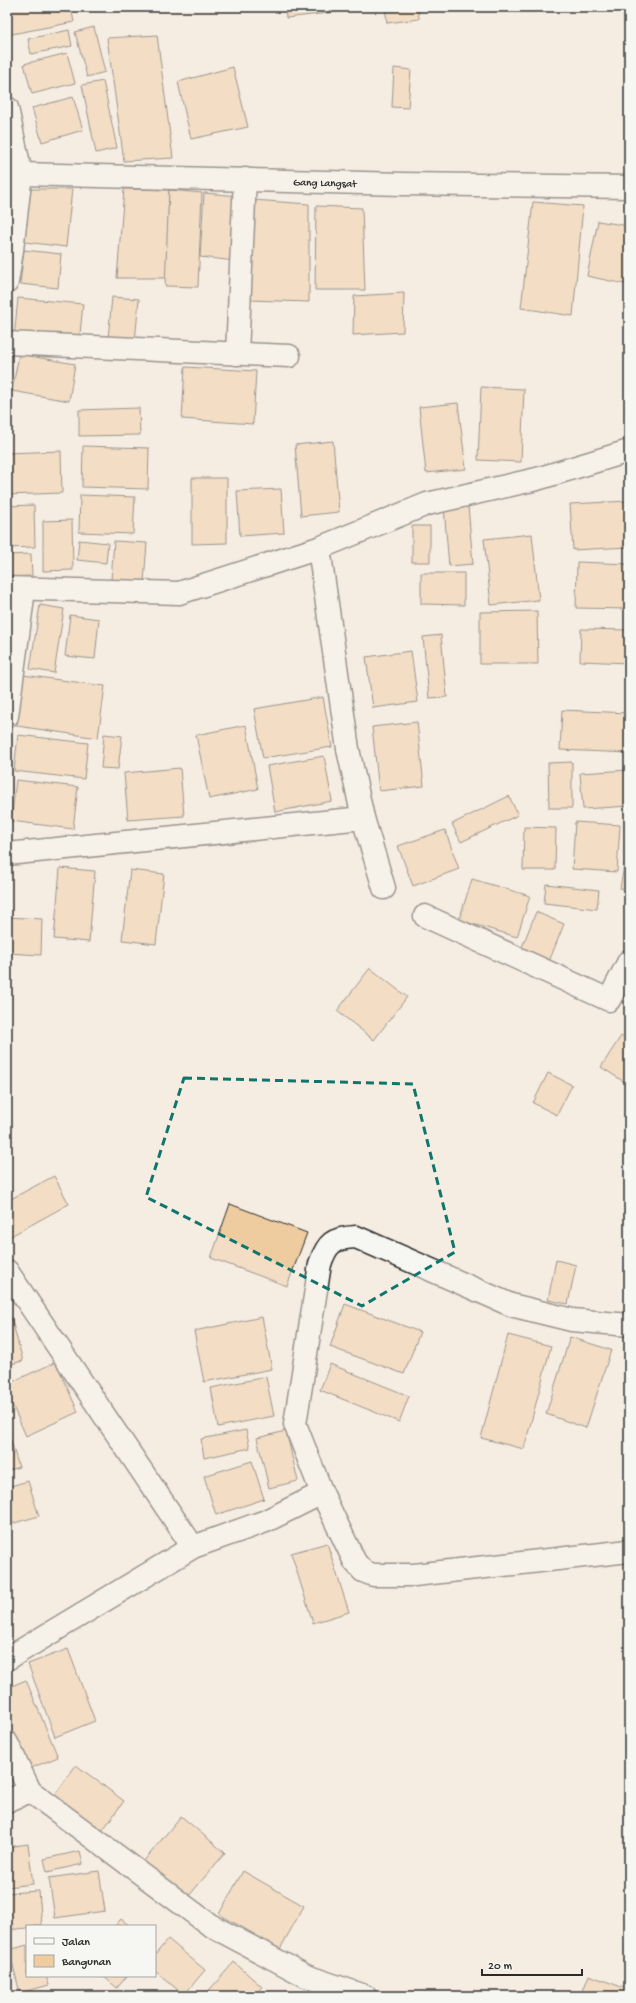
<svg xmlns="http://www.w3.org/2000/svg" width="636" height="2003" font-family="'Gochi Hand',sans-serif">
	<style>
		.building { fill: #efcba0; stroke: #2b2b2b }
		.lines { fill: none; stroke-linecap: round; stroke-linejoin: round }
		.street-casing { stroke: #2b2b2b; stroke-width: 25 }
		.street { stroke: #f6f6f2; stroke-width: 22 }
		.marked { fill: none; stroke: #0f766e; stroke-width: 3; stroke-dasharray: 8 5; stroke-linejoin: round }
		.labels { text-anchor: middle; stroke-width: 3; stroke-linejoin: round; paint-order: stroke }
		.street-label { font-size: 11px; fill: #2b2b2b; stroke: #f6f6f2 }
	</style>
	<rect width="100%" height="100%" fill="#f5ede2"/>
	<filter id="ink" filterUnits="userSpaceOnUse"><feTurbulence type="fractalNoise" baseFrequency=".025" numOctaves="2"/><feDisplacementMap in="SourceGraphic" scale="8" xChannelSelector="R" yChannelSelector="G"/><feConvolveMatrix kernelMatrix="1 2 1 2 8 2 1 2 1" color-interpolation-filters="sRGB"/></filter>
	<g filter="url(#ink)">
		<g class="building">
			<polygon points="7,7 71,7 74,22 7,35"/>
			<polygon points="285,7 337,7 337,12 286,18"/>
			<polygon points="385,7 418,7 419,19 387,23"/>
			<polygon points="94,27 105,72 87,77 75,32"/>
			<polygon points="69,30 72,46 31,54 28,39"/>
			<polygon points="157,35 173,158 124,161 107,38"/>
			<polygon points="67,53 75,83 32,94 24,64"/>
			<polygon points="233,67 248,127 191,139 178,82"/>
			<polygon points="394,68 411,70 408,108 392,107"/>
			<polygon points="103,81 117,148 96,153 82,85"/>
			<polygon points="73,97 83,130 42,142 32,108"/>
			<polygon points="30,189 72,189 66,247 25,242"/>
			<polygon points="124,189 169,190 166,278 117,278"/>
			<polygon points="169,190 202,193 198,287 165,286"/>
			<polygon points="204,193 240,196 235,261 200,257"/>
			<polygon points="253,200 309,204 309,302 249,300"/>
			<polygon points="533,202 583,206 573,316 521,308"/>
			<polygon points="316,206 362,208 365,290 315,290"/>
			<polygon points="598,221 629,226 629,285 587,276"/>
			<polygon points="24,250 61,254 58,288 20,284"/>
			<polygon points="404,293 403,332 353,335 354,296"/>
			<polygon points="112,297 139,299 135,342 108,339"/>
			<polygon points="18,298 83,304 79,344 14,338"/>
			<polygon points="19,354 75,364 69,401 12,391"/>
			<polygon points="185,367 256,371 253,424 182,419"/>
			<polygon points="481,387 524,389 521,462 478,460"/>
			<polygon points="458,403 466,469 426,473 419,407"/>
			<polygon points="139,408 140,435 79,436 79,410"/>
			<polygon points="333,441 339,512 301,516 295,445"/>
			<polygon points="83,446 149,448 148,489 82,487"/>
			<polygon points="61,451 62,493 7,495 7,453"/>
			<polygon points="192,478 227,478 227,543 192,544"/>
			<polygon points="281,489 284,533 240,536 237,491"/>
			<polygon points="80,495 135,497 133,534 79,532"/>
			<polygon points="629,501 629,547 573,550 570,504"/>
			<polygon points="34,505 35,547 7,548 7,506"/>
			<polygon points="468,506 473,564 449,566 444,508"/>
			<polygon points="72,520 73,570 43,571 43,521"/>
			<rect x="412" y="526" width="18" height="36"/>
			<polygon points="532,534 539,600 491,605 484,539"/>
			<polygon points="79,540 108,543 106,563 77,560"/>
			<polygon points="114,541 147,543 144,582 111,580"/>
			<polygon points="31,554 32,576 7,577 7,555"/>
			<polygon points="577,562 629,564 629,609 576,608"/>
			<polygon points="421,573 464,573 464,605 421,604"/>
			<polygon points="40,605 64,609 54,673 30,669"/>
			<polygon points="537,611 538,664 480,664 480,612"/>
			<polygon points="70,615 99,619 95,659 65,656"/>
			<polygon points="581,629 629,630 629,663 580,661"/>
			<polygon points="441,635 447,697 429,698 423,637"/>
			<polygon points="411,651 418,702 373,708 366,657"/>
			<polygon points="23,675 105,686 98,738 17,726"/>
			<polygon points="323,697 332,747 263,758 254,709"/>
			<polygon points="562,710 629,713 629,753 560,750"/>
			<polygon points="417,722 424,786 379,791 372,727"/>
			<polygon points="246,725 258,789 209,799 196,735"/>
			<polygon points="104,734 122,736 118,769 101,768"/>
			<polygon points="18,735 88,743 84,779 14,771"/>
			<polygon points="324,756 332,801 275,812 267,766"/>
			<polygon points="572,762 572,808 549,808 548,763"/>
			<polygon points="180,768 184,816 128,820 124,773"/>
			<polygon points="629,770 629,806 583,809 580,773"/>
			<polygon points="16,780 78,787 73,829 11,821"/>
			<polygon points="509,796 518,815 461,842 452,824"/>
			<polygon points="575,822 620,825 617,872 572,869"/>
			<polygon points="524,827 556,828 555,870 523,870"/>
			<polygon points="445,830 459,869 413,886 398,846"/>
			<polygon points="625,861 629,861 629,890 620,888"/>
			<polygon points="60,868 95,871 89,942 54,939"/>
			<polygon points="130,870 164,874 156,944 122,940"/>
			<polygon points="472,879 530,896 517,937 459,920"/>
			<polygon points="546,884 599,890 597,909 544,903"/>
			<polygon points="536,912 564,924 546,969 518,957"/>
			<polygon points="7,917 42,919 41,955 7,953"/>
			<polygon points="370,968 407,997 374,1040 337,1011"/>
			<polygon points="621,1036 629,1041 629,1085 601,1067"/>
			<polygon points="548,1073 572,1085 557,1115 533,1103"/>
			<polygon points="54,1176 69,1204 9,1237 7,1234 7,1201"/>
			<polygon points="230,1204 307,1233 287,1286 211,1258"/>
			<polygon points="556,1260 576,1265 568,1304 548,1300"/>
			<polygon points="345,1304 420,1332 404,1374 330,1347"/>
			<polygon points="11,1317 23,1361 7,1365 7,1318"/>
			<polygon points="262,1317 272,1369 204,1382 194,1331"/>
			<polygon points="508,1335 551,1346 524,1449 481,1438"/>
			<polygon points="570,1337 611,1350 586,1428 546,1414"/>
			<polygon points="56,1362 78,1412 26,1436 7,1393 7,1384"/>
			<polygon points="330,1364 409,1396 399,1422 320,1390"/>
			<polygon points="266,1377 274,1416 218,1427 211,1388"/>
			<polygon points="246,1430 250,1448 204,1458 201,1439"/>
			<polygon points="286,1431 298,1481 269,1488 257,1438"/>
			<polygon points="10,1438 19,1467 7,1471 7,1439"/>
			<polygon points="252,1461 264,1499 216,1515 204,1476"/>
			<polygon points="28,1481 39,1516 7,1525 7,1487"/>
			<polygon points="327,1543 349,1612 313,1623 291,1553"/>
			<polygon points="68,1649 95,1721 55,1737 28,1664"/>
			<polygon points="26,1680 58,1757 24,1771 7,1728 7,1688"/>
			<polygon points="76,1765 124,1801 102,1831 54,1796"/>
			<polygon points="181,1816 225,1853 188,1897 144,1861"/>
			<polygon points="28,1844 33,1884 7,1887 7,1847"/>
			<polygon points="80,1851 83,1864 47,1872 44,1859"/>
			<polygon points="99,1871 105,1911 55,1918 49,1878"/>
			<polygon points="243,1871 304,1906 280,1949 219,1914"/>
			<polygon points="39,1891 42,1926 27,1926 27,1928 7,1930 7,1893"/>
			<polygon points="121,1919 130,1926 115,1926"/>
			<polygon points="168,1939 205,1970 184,1995 155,1971 155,1955"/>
			<polygon points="27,1945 27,1976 46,1976 49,1985 20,1993 9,1950"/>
			<polygon points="234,1962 262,1987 254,1996 204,1996"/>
			<polygon points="589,1975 627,1989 625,1996 581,1996"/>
			<polygon points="103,1976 127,1976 117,1988"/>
		</g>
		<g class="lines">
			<g class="street-casing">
				<g id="street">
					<polyline points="7,108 21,174 12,250 7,282"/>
					<path id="s1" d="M 21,174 L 402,184 L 629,187"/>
					<polyline points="7,343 289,356"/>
					<polyline points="237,354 245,179"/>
					<polyline points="319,548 348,749 363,818 384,888"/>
					<polyline points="7,588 179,593 319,548 427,504 537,479 629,451"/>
					<polyline points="7,716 24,590"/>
					<polyline points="7,854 363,818"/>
					<polyline points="425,916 609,1000 629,961"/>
					<polyline points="7,1271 193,1547"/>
					<polyline points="322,1493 355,1562 363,1571 373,1575 414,1575 629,1551"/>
					<path d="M 7,1659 L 193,1547 L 266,1521 L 322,1493 L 295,1424 L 320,1264 C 327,1243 333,1238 356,1237 L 511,1305 L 572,1320 L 629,1325"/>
					<polyline points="7,1743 30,1791 210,1925 306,1976 365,1996"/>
					<polyline points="7,1801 30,1791"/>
				</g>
			</g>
			<use href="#street" class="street"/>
		</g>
	</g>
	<path d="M0 0H636V2003H0ZM 184,1078 L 413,1084 L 455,1252 L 362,1306 L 146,1197 Z" fill="#f5ede2" fill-opacity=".55" fill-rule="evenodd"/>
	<path class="marked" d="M 184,1078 L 413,1084 L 455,1252 L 362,1306 L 146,1197 Z"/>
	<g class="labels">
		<g class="street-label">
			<text dy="4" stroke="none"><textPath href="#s1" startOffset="304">Gang Langsat</textPath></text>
		</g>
	</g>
	<rect width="636" height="2003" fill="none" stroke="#f6f6f2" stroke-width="24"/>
	<rect x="12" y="12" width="612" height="1979" fill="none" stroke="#2b2b2b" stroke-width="1.5" filter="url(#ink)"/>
	<rect x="26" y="1925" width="130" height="52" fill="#f6f6f2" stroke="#a5a5a2"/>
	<rect x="34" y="1938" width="20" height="6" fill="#f6f6f2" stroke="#a5a5a2"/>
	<text x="62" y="1945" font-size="12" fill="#2b2b2b">Jalan</text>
	<rect x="34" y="1955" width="20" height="12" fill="#efcba0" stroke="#a5a5a2"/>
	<text x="62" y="1965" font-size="12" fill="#2b2b2b">Bangunan</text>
	<path d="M482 1969v6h100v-6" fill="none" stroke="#2b2b2b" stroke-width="2"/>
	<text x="488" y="1969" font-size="12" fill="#2b2b2b" stroke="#f6f6f2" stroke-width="3" paint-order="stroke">20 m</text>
</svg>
